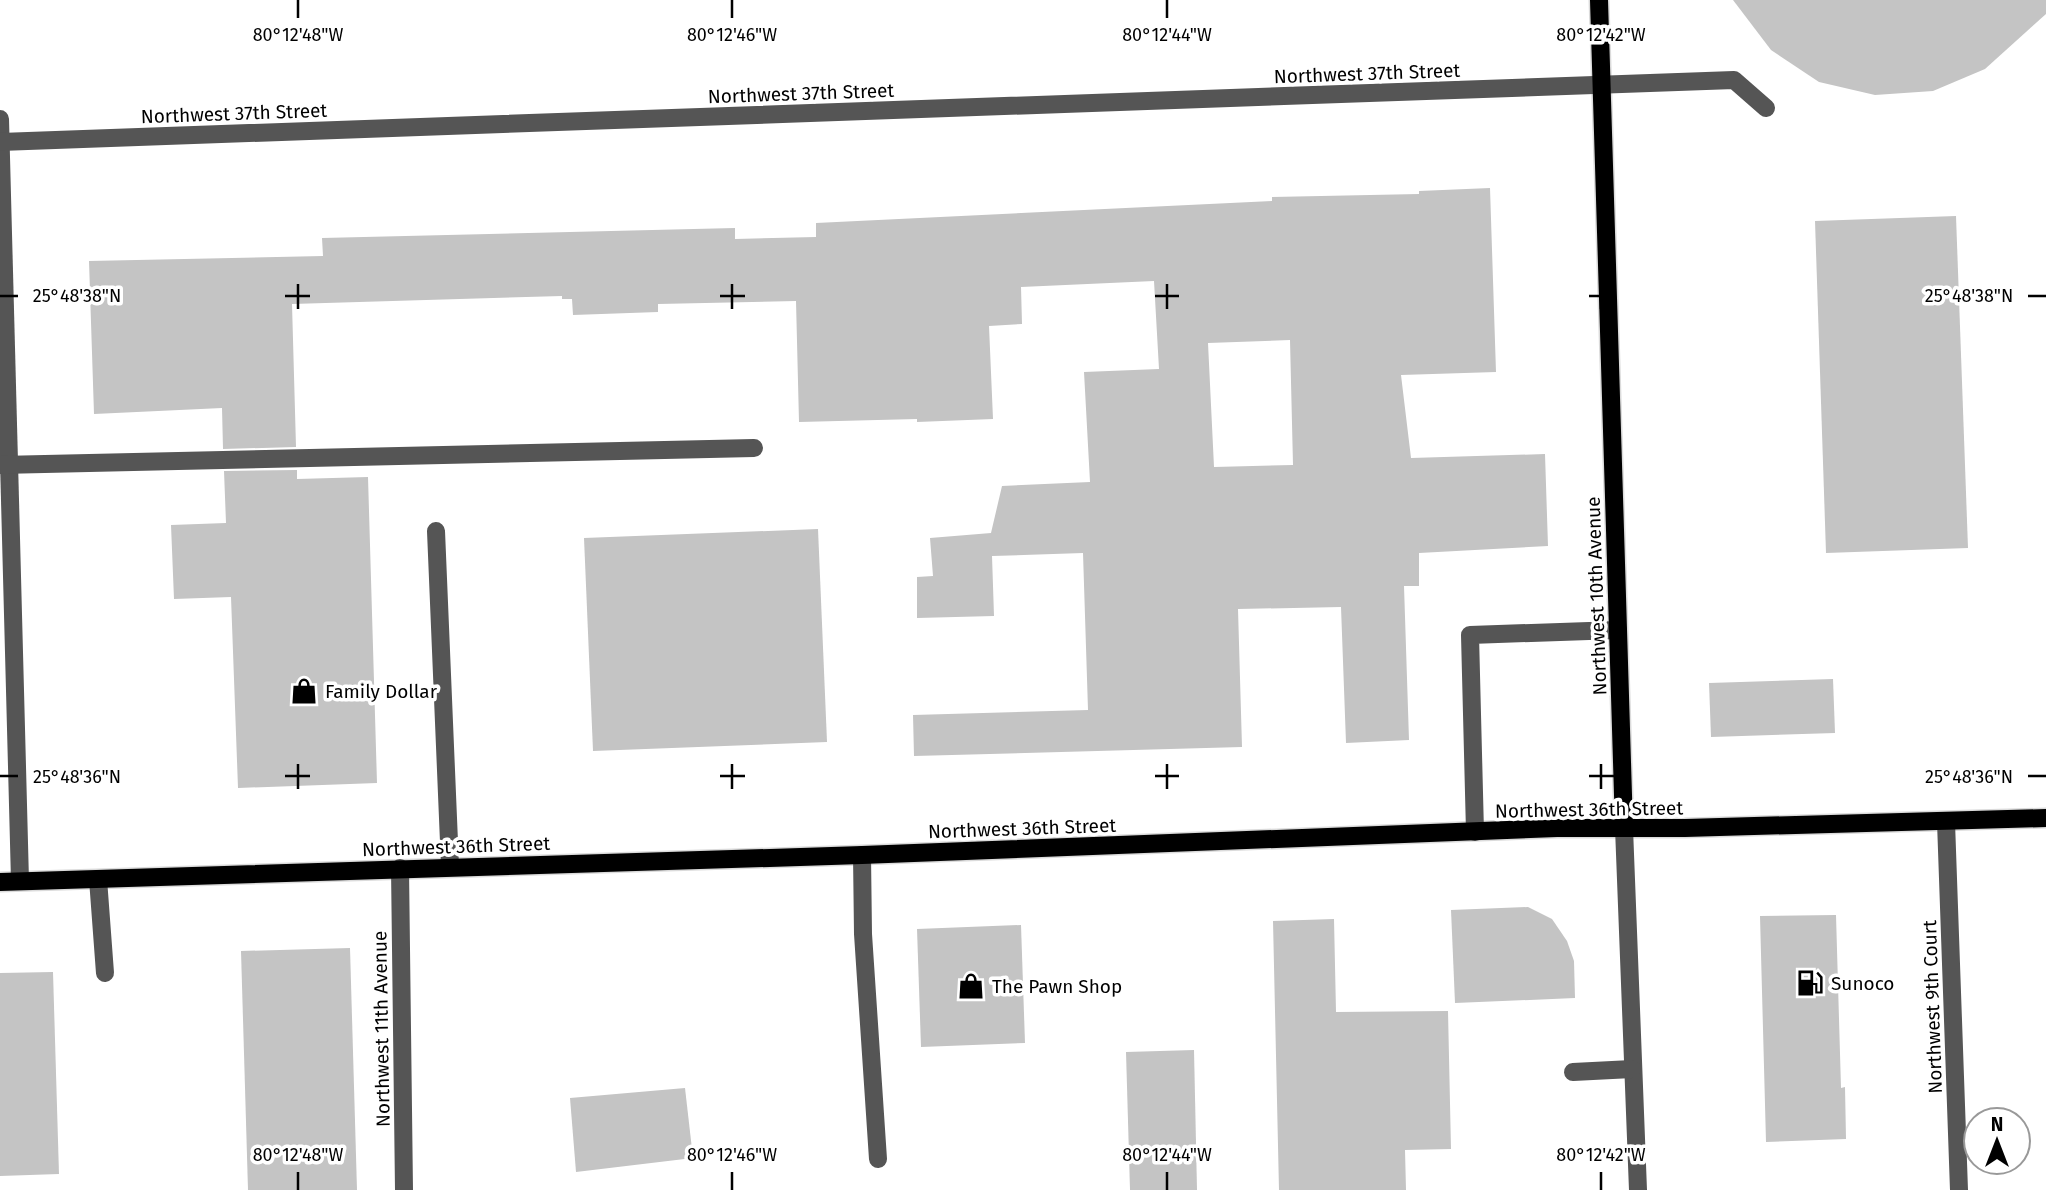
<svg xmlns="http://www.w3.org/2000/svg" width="2046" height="1190" font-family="'Fira Sans',sans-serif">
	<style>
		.building { fill: #c4c4c4; fill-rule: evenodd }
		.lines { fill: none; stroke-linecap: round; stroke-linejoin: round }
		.major-casing { stroke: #dbdbdb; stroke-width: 21 }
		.minor { stroke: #555; stroke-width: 18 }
		.major { stroke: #000; stroke-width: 18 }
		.ticks { fill: none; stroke: #000; stroke-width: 2.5 }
		.labels { text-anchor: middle; stroke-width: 7; stroke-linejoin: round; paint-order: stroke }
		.street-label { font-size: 19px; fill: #000; stroke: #fff }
		.poi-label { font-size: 19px; fill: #000; stroke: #fff; text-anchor: start }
		.ticks-label { font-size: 18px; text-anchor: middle; fill: #000; stroke: #fff; stroke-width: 7; stroke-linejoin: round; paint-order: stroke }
	</style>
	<rect width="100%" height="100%" fill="#fff"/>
	<g class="building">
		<polygon points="1733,0 2046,0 2046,14 1985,69 1933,91 1875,95 1819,82 1771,50"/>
		<path d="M 1490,188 L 1496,372 L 1401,375 L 1411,458 L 1545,454 L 1548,546 L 1419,553 L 1419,586 L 1404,586 L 1409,740 L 1346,743 L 1341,607 L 1238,609 L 1242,747 L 914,756 L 913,715 L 1088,710 L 1083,553 L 992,556 L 994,616 L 917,618 L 917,577 L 933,576 L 930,538 L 991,533 L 1002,486 L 1090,482 L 1084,372 L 1159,369 L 1154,281 L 1021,287 L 1022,324 L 989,326 L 993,419 L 917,422 L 917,419 L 799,422 L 796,301 L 658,304 L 658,312 L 573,315 L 572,299 L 562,299 L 562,296 L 292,304 L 296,447 L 223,449 L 222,408 L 94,414 L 89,261 L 323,256 L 322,238 L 735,228 L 735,239 L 816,237 L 816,223 L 1272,201 L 1272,197 L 1419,194 L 1419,191 ZM 1290,340 L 1293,465 L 1214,467 L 1208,343 Z"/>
		<polygon points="1956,216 1968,548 1826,553 1815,221"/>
		<polygon points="297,470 297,479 368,477 377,783 238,788 231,597 174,599 171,525 226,523 224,471"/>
		<polygon points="818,529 827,742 593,751 584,538"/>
		<polygon points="1833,679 1835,733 1711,737 1709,683"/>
		<polygon points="1528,907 1552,919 1567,941 1574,961 1575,998 1455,1003 1451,910"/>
		<polygon points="1836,915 1841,1088 1845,1087 1846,1139 1766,1142 1760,916"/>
		<polygon points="1334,919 1336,1012 1448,1011 1451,1149 1405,1150 1406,1190 1279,1190 1273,921"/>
		<polygon points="1021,925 1025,1043 921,1047 917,929"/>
		<polygon points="350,948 357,1190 248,1190 241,951"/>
		<polygon points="53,972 59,1174 0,1176 0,973"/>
		<polygon points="1194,1050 1197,1190 1130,1190 1126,1052"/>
		<polygon points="685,1088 693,1158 576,1172 570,1098"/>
	</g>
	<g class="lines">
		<g class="major-casing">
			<g id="major">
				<polyline points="1599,0 1624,828"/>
				<polyline points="0,882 862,855 1557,828 1685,828 2046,818"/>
			</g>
		</g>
		<g class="minor">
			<polyline points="0,119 20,881"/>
			<polyline points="0,142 1734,80 1766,108"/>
			<polyline points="0,465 754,448"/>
			<polyline points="436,531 450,866"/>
			<polyline points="1946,822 1959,1190"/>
			<polyline points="1624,828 1638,1190"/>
			<polyline points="1475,832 1470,635 1618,630"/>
			<polyline points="862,855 863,934 878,1159"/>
			<polyline points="400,868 404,1190"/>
			<polyline points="98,879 105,973"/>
			<polyline points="1573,1072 1632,1069"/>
		</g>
		<use href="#major" class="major"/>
	</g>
	<path class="ticks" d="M 298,0 L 298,18M 732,0 L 732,18M 1167,0 L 1167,18M 1601,0 L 1601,18M 298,284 L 298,309M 732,284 L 732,309M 1167,284 L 1167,309M 1601,284 L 1601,309M 0,296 L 18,296M 285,296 L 310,296M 720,296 L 745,296M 1155,296 L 1179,296M 1589,296 L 1614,296M 2028,296 L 2046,296M 298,764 L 298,789M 732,764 L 732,789M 1167,764 L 1167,789M 1601,764 L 1601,789M 0,776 L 18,776M 285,776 L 310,776M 720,776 L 745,776M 1155,776 L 1179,776M 1589,776 L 1614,776M 2028,776 L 2046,776M 298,1172 L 298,1190M 732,1172 L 732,1190M 1167,1172 L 1167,1190M 1601,1172 L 1601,1190"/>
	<defs>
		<g id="shop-bare" transform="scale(2.1)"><path d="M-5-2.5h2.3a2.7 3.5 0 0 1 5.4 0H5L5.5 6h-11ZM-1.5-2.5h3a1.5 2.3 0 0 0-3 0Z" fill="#000" stroke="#fff" stroke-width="2.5" paint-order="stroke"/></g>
		<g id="fuel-bare" transform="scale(2.1)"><path d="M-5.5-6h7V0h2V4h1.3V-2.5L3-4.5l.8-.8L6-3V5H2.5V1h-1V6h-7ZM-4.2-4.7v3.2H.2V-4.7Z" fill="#000" stroke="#fff" stroke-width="2.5" paint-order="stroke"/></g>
	</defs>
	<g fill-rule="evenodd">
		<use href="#shop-bare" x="304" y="691"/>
		<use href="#fuel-bare" x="1810" y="983"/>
		<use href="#shop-bare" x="971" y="986"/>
	</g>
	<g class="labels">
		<g class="street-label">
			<text transform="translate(1367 73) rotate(-2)" y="7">Northwest 37th Street</text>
			<text transform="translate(801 93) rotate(-2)" y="7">Northwest 37th Street</text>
			<text transform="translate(234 113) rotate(-2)" y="7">Northwest 37th Street</text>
			<text transform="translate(1596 596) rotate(-92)" y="7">Northwest 10th Avenue</text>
			<text transform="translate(1589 809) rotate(-1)" y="7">Northwest 36th Street</text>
			<text transform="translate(1022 828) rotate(-2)" y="7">Northwest 36th Street</text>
			<text transform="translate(456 846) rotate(-2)" y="7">Northwest 36th Street</text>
			<text transform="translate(1932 1007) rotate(-92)" y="7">Northwest 9th Court</text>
			<text transform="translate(381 1029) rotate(-91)" y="7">Northwest 11th Avenue</text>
		</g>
		<g class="poi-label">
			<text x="325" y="698">Family Dollar</text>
			<text x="1831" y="990">Sunoco</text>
			<text x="992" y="993">The Pawn Shop</text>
		</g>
	</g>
	<g class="ticks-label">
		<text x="298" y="41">80°12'48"W</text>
		<text x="732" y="41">80°12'46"W</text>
		<text x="1167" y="41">80°12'44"W</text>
		<text x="1601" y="41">80°12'42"W</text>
		<text x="77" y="302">25°48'38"N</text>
		<text x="1969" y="302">25°48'38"N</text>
		<text x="77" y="783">25°48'36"N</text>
		<text x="1969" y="783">25°48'36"N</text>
		<text x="298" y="1161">80°12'48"W</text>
		<text x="732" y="1161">80°12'46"W</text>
		<text x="1167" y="1161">80°12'44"W</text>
		<text x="1601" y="1161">80°12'42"W</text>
	</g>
	<g transform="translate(1997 1141)"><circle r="33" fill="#ffffff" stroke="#999999" stroke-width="2"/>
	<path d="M0-5L12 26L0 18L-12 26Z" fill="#000000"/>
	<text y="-10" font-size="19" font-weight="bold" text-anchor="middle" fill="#000000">N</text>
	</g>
</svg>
